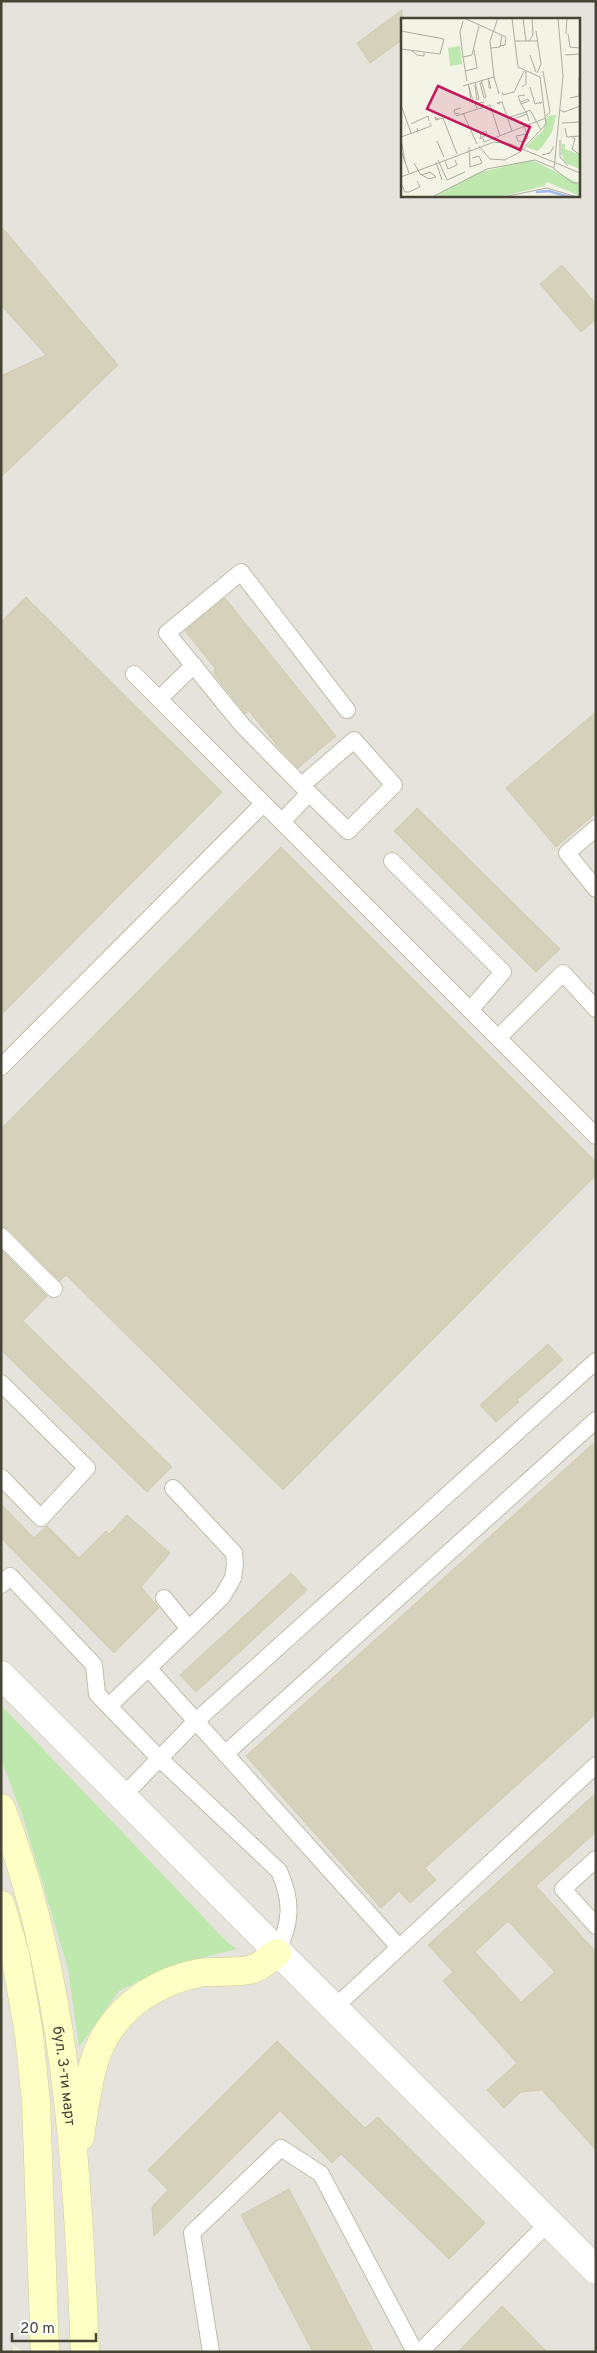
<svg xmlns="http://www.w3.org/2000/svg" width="597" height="2353" font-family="Overpass,sans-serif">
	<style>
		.industrial { fill: #e5e3db; fill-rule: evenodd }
		.green { fill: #bfe8ae }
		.parking { fill: #e4e3de }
		.building { fill: #d5d1bb; stroke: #d0cbae; fill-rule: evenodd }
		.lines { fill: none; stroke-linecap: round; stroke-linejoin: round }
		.lane-casing { stroke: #bfbda8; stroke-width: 18 }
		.street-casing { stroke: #bfbda8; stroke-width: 29 }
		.secondary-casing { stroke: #d1d093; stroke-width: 29 }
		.lane { stroke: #fff; stroke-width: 16 }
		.street { stroke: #fff; stroke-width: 28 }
		.secondary { stroke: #feffc4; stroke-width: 28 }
		.labels { text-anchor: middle; stroke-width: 4; stroke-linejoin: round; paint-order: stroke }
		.street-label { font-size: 15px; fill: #464435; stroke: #fff }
		.inset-river { fill: none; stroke: #a1bcf1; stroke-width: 2.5 }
		.inset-road { fill: none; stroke: #aead9f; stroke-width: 1 }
		.view { fill: #c2185b; fill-opacity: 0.15; stroke: #c2185b; stroke-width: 2.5 }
		.inset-edge { fill: none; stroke: #464435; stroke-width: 2.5 }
	</style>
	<rect width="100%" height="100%" fill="#f3f3e6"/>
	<path class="industrial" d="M 1,1 L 596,1 L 596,2352 L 26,2352 L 13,2346 L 13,2352 L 1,2352 ZM 402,19 L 578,19 L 578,195 L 402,195 Z"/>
	<polygon class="green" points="1,1705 228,1943 237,1949 169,1966 119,1991 79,2047 68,1969 23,1817 1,1759"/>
	<polygon class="parking" points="511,2138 596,2225 596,2252 487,2162"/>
	<g class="building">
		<polygon points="402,10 402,40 370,63 357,43"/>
		<polygon points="1,226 118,365 1,477 1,376 46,355 1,305"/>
		<polygon points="562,265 596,304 596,319 581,332 540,284"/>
		<polygon points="26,597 222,792 1,1015 1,622"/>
		<polygon points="225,598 336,736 298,768 280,749 249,711 245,713 214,674 215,668 185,631"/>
		<polygon points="596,712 596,813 556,847 506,788"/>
		<polygon points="417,808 560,949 536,972 394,831"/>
		<polygon points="281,847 596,1162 596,1175 283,1490 66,1275 60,1281 8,1229 1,1226 1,1129"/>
		<polygon points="1,1250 47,1296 23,1321 172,1467 147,1492 1,1350"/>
		<polygon points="548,1344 563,1360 517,1400 519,1402 496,1422 480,1405"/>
		<polygon points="596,1441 596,1714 425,1868 436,1880 410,1903 399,1891 381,1908 246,1756"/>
		<polygon points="1,1504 34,1538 47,1526 79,1558 106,1531 109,1534 127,1515 170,1553 141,1587 159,1608 114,1653 1,1538"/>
		<polygon points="291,1573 307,1590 196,1692 180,1675"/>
		<path d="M 596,1793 L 596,1832 L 536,1886 L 596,1952 L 596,2150 L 542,2090 L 521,2092 L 504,2108 L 487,2090 L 517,2063 L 443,1981 L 453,1972 L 428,1945 ZM 508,1921 L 555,1972 L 521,2002 L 475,1952 Z"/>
		<polygon points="277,2041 365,2128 378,2117 485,2223 449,2259 341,2154 332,2163 280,2111 154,2236 152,2207 168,2190 148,2170"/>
		<polygon points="289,2189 374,2352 313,2352 241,2215"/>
		<polygon points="502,2306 547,2352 458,2352"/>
	</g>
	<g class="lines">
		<g class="lane-casing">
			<g id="lane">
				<polyline points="134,674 596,1136"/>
				<polyline points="159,699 194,665"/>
				<polyline points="302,785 354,740 394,785 348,831 309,793"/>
				<polyline points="282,822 309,793 242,725 167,633 241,572 347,710"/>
				<polyline points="596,828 567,853 596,889"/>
				<polyline points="392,861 503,972 470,1010"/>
				<polyline points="498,1038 563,973 596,1009"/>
				<polyline points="1,1067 263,804"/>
				<polyline points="1,1236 54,1289"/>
				<polyline points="1,1383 87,1468 41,1518 1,1477"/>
				<path d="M 1,1585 L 10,1576 L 94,1665 L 97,1694 L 159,1758 L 279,1871 C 293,1902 291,1923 277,1953"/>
				<polyline points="164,1598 189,1629"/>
				<polyline points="149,1669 398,1946"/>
				<polyline points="109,1706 222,1597 233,1578 235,1564 234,1553 173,1488"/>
				<polyline points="225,1754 596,1420"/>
				<polyline points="122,1797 195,1722 596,1361"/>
				<polyline points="596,1859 563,1889 596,1926"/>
				<polyline points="333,2009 596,1765"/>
				<polyline points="211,2352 192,2233 281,2148 321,2174 415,2352"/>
				<polyline points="420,2352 548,2223"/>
			</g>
		</g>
		<g class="street-casing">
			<polyline id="street" points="1,1675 596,2270"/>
		</g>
		<g class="secondary-casing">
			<g id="secondary">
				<path id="s1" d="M 1,1808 C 68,1981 77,2169 85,2352"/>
				<polyline points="1,1905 15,1954 29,2034 36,2102 45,2352"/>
				<path d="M 80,2137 C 84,2112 87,2085 94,2062 C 109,2013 150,1983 199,1973 C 215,1970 242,1974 255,1968 C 263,1965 270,1958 277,1953"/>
			</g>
		</g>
		<use href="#lane" class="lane"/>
		<use href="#street" class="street"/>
		<use href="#secondary" class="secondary"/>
	</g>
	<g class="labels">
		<g class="street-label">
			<text dy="5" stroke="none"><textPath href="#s1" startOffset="276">бул. 3-ти март</textPath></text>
		</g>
	</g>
	<g transform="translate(401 18)">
		<rect width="179" height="179" fill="#f3f3e6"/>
		<path d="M 59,28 L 61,46 L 49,48 L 47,30 ZM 155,97 L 151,114 L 141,129 L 136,133 L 125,129 L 142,112 L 146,98 ZM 161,105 L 161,126 L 164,126 L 164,131 L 179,137 L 179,151 L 164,145 L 160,135 ZM 131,142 L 179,166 L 179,178 L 146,164 L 143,168 L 99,179 L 33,179 L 76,155 Z" fill="#bfe8ae"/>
		<path class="inset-river" d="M 135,174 L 148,173 L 168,179"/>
		<path class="inset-road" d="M 63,0 L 105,19 L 104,27 L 99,28M 122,0 L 125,23M 157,0 L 162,58 L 153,151 L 172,165 L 179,165M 62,3 L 59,14 L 62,39M 0,13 L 43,21 L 39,36 L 0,31M 135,13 L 140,46 L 136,55M 165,16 L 166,0M 167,16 L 169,29 L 179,30M 114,23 L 137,23M 128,23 L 132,17 L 131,0M 90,30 L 99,29 L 101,17M 11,33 L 16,37 L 23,38 L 23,35M 129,37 L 135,54M 164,37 L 179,36M 64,53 L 76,50 L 73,32M 142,53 L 149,94 L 145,98M 93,59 L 98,76M 87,61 L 90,70 L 88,70 L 88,63M 81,62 L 81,65 L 85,79 L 83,80 L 79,65 L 81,65M 66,63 L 62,39 L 71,37 L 78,8M 74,64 L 78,81 L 76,82 L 74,67M 67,66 L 68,69 L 72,83 L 70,84 L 68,69M 62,68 L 93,59 L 89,23 L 97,0M 121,69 L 125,66 L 125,53M 129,69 L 134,86 L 141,84 L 139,86M 101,74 L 102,77 L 113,74 L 123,53M 124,77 L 117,78 L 120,86 L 125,94 L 129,92 L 140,112M 169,80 L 178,78 L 178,60M 119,84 L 127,81 L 128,83 L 120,86M 99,86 L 96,85 L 101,84 L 111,113M 0,87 L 10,115M 76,90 L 74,86 L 82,84 L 82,87M 159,92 L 163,94 L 179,88M 58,95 L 54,96 L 53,92 L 60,90M 62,95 L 76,126M 126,96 L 110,102 L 109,99 L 125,94 L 126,96 L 128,103M 55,98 L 89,87 L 99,118M 38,101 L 34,99 L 35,102 L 42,100 L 56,136M 161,105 L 179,104M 10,106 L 27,98 L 28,103M 123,108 L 124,111 L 126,116 L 127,120 L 123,124 L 117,123 L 115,118 L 126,116M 164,110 L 166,119 L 179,118M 17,113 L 30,108 L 29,105M 85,113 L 86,116 L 79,121 L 80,115 ZM 170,118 L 174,121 L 171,131 L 179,137M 0,119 L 17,113 L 16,110M 82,120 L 83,124 L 145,100M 0,121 L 4,144M 159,122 L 159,139 L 167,148M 36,123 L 43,139M 78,128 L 89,141 L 104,142 L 119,134 L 145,106 L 139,59 L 117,49 L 111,0M 68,129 L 69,149 L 81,145 L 78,138 L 71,140M 0,133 L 8,155M 141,137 L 149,135 L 153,128M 37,142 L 46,162 L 64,154M 44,143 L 47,151 L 56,147 L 54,142M 35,144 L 41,162M 13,145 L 19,156 L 28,161 L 35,159 L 29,154 L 21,157M 0,159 L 93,124 L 109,126 L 179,155M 0,165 L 4,174 L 8,174 L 19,169 L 16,163M 31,179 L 86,151 L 134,142 L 153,150M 102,179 L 146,170 L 176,179"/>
		<path class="view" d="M 37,68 L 129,109 L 119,132 L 26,91 Z"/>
		<rect width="179" height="179" class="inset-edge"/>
	</g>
	<rect width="597" height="2353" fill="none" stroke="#464435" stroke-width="5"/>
	<path d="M12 2333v8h84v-8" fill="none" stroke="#464435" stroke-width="2.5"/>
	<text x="20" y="2333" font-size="15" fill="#464435" stroke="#ffffff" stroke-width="4" paint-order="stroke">20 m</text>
</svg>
